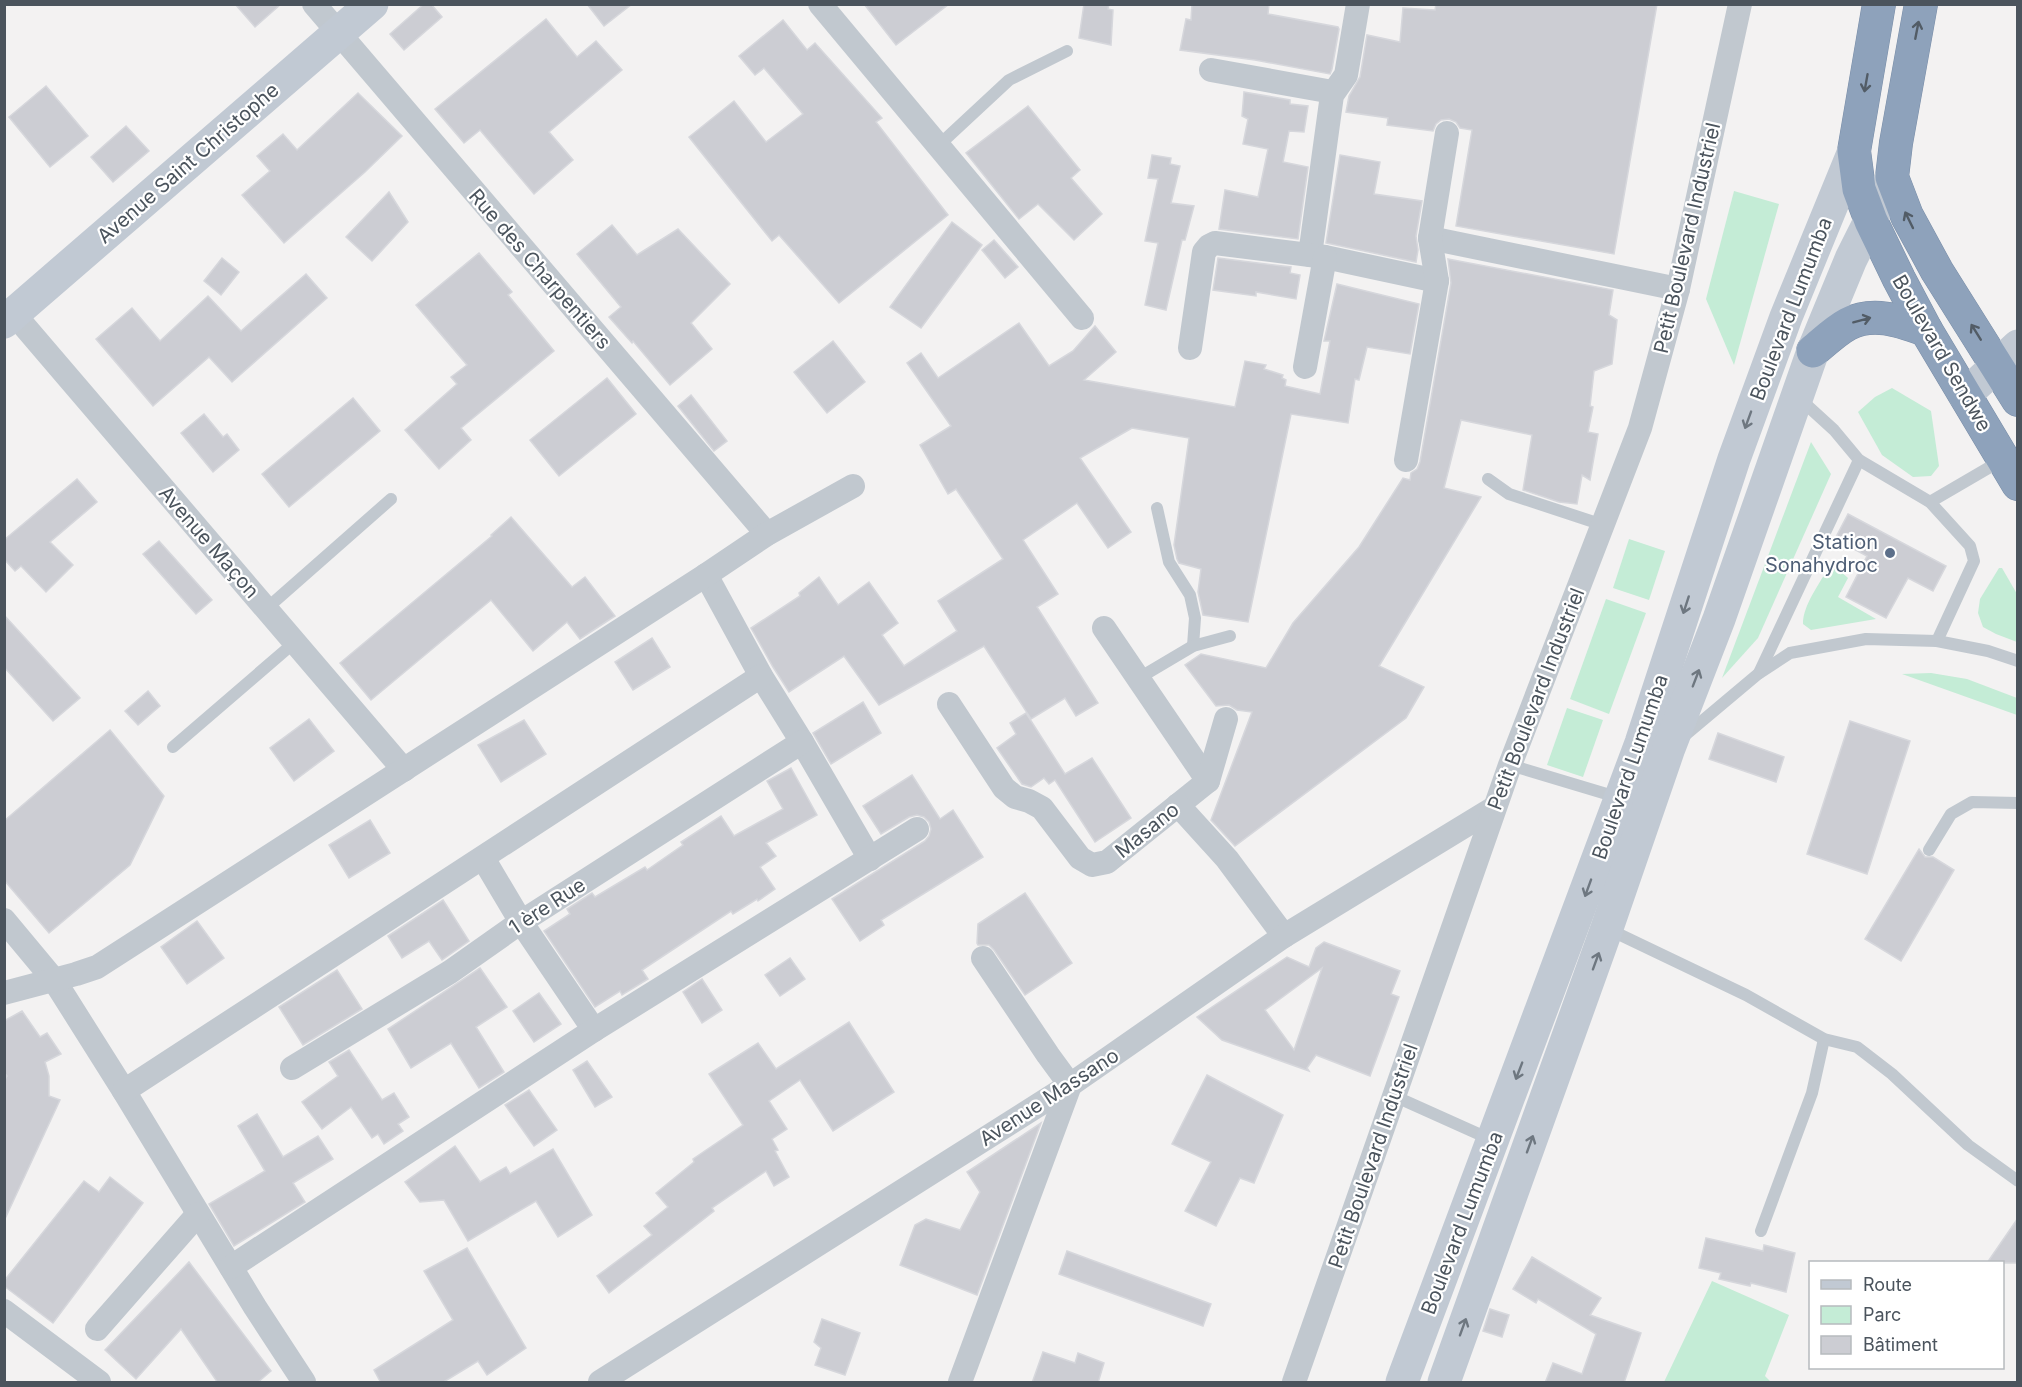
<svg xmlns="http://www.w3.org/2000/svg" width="2022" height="1387" font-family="Inter,sans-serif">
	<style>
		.green { fill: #c4ecd6 }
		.building { fill: #cccdd3; stroke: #d6d7dc; stroke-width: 1.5; fill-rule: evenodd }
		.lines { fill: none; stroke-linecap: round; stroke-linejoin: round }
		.highway-casing { stroke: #798da7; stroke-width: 34 }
		.lane { stroke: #c1c8cf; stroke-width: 12 }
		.street { stroke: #c1c8cf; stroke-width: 24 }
		.secondary { stroke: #c1c9d3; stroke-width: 33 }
		.highway { stroke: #8ea2bb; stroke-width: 33 }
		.oneway { stroke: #525c66 }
		.oneway2 { stroke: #6e7780 }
		.service-dot { fill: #5c6f8a; stroke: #fff; stroke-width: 2 }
		.labels { text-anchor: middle; stroke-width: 4.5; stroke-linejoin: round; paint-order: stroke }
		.street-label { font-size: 20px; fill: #4b545d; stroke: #fff }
		.service-label { font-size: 20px; fill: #4e5e75; stroke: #fff; text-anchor: end }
	</style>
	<rect width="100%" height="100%" fill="#f3f2f2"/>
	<g class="green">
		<polygon points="1734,191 1779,204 1734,365 1706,299"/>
		<polygon points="1892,388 1931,411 1939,466 1931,476 1913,477 1882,455 1858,412 1875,397"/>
		<polygon points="1811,442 1831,474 1758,638 1722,678"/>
		<polygon points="1629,539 1665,551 1649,600 1613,588"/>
		<path d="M 1835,566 L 1848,578 L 1838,597 L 1876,619 L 1811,630 L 1803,624 C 1803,605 1819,585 1828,568 Z"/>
		<polygon points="1999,568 2002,568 2017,594 2017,642 1996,634 1983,627 1978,613 1980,599"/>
		<polygon points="1606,599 1646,613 1609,714 1570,699"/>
		<polygon points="1931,673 1967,679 2017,698 2017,715 1902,674"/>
		<polygon points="1567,708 1603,720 1583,777 1547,765"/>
		<polygon points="1712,1281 1789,1315 1765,1376 1771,1382 1664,1382"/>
	</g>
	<g class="building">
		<polygon points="235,4 281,4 255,27"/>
		<polygon points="424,4 431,4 442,17 404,50 390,34"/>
		<polygon points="587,4 632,4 604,26"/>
		<polygon points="864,4 949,4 896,45"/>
		<polygon points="1084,4 1109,4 1108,9 1113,10 1111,45 1079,38"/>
		<polygon points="1192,4 1269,4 1268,14 1338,27 1339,29 1332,69 1330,74 1255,60 1180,50 1186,19 1191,20"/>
		<polygon points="1436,4 1657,4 1614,254 1456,226 1472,130 1460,128 1456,122 1449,119 1441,120 1436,124 1433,131 1387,125 1388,118 1346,112 1349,96 1360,77 1367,35 1400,42 1403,8 1435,10"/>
		<polygon points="546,19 577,57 596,41 622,70 549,132 573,160 534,194 480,130 464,143 435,109"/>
		<polygon points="783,20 807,50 815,43 882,118 876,122 948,215 839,303 779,235 772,241 689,137 734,101 766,142 803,114 764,68 755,75 739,56"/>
		<polygon points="46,86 88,136 50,167 9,117"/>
		<polygon points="1244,92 1290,100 1290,104 1308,106 1304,132 1289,131 1283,162 1308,167 1298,239 1219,229 1225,190 1258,197 1268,149 1243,144 1248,119 1242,116"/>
		<polygon points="358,93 402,136 365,172 284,243 242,195 270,171 257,156 283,134 297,150"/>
		<polygon points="1028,106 1080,170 1071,178 1102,214 1074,240 1038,204 1019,219 966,153"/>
		<polygon points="126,126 149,151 113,182 91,157"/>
		<polygon points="1152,155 1171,158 1170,164 1180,166 1171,203 1194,206 1185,240 1182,240 1166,310 1145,305 1158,243 1145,241 1158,179 1148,178"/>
		<polygon points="1340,155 1380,162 1374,194 1422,201 1416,236 1418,250 1416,262 1326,243"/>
		<polygon points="389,192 408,222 372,261 346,237"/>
		<polygon points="952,222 982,245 921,328 890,307"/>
		<polygon points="612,225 637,255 678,229 730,284 691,323 712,349 670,385 633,341 632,343 609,317 621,307 577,254"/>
		<polygon points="994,240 1018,267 1005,278 982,250"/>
		<polygon points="479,253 512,292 508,295 554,351 461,428 471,440 439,469 405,430 457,384 451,377 467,365 416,305"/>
		<polygon points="222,258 239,272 221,295 204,281"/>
		<polygon points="1218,258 1291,267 1290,273 1300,275 1296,299 1256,292 1256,296 1213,290"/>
		<polygon points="1448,259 1613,290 1609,315 1617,320 1612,364 1594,371 1590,406 1593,407 1588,432 1598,434 1590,480 1582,475 1577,504 1559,502 1523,490 1532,435 1461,420 1444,488 1481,497 1379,666 1424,687 1406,718 1235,846 1211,820 1252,712 1237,710 1229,705 1216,706 1185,665 1201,654 1266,668 1293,623 1359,547 1403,478 1410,480 1411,473 1417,469 1420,462 1451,283"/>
		<polygon points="306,274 327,298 232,382 209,357 153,406 96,339 132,308 160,341 208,296 241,331"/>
		<polygon points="1337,284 1419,304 1410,354 1367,347 1359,380 1355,379 1348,423 1291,414 1248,622 1203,615 1198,592 1201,569 1179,563 1177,559 1174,545 1189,438 1132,428 1080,458 1131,532 1108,548 1077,503 1023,540 1058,594 1037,607 1098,703 1076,716 1065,698 1031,719 984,646 879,705 844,656 789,692 773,667 751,628 800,596 799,593 819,577 838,605 869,582 898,623 882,635 904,666 957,631 938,601 1003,559 956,489 948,494 920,445 951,426 907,363 921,353 938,378 1019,323 1049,366 1073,351 1095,326 1116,352 1084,380 1235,407 1245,361 1266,365 1264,369 1283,375 1282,378 1286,380 1285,386 1320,394 1330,341 1324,341"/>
		<polygon points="833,341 865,382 827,413 794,372"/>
		<polygon points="607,378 636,414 559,476 530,440"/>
		<polygon points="691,395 727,441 714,451 678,406"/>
		<polygon points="353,398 380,431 289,507 262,474"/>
		<polygon points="204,414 223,437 227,434 239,450 213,472 181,433"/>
		<polygon points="77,479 97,502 50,542 73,565 46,592 21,566 15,571 4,559 4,540"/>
		<polygon points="1848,514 1946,566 1933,591 1908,578 1886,618 1846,597 1867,556 1835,539"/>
		<polygon points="511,517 572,587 585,577 615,616 580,639 567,622 533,651 491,600 371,700 340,663 492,536 491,535"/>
		<polygon points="159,541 212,600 196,614 143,554"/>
		<polygon points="4,615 80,698 53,721 4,667"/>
		<polygon points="652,638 670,667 633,690 615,662"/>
		<polygon points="148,691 160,706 138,725 125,711"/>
		<polygon points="863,702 881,733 831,764 813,733"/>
		<polygon points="1026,713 1065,774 1092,758 1131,818 1095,842 1055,780 1049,784 1044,778 1031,787 1022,784 997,748 1016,734 1010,723"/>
		<polygon points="309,719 334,751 294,781 270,748"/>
		<polygon points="524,720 546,754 501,782 478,745"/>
		<polygon points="1850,721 1910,741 1867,874 1807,854"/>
		<polygon points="110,730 164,796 130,865 49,933 4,880 4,821"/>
		<polygon points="1718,733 1784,757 1776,782 1709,759"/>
		<polygon points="791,768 817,815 766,843 776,856 760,867 775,889 758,901 757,899 733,914 731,911 642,970 648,979 622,995 620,991 595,1007 544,931 570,914 567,909 592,893 595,897 645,867 647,870 683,845 681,842 721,816 734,836 783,809 767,781"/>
		<polygon points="912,775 940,819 953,810 983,857 881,920 884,925 860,941 832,899 925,841 929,836 931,829 929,822 924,817 917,815 909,817 881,834 863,806"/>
		<polygon points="370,820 390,853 349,878 329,845"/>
		<polygon points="1919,849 1925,857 1933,857 1954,870 1901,961 1865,939"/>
		<polygon points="1025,893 1072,963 1025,995 994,950 989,945 978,945 977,943 978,924"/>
		<polygon points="443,900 469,941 442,960 429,941 402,958 388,936"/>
		<polygon points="197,921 224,958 187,984 161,947"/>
		<path d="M 1324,942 L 1400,971 L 1391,994 L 1399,997 L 1370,1076 L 1316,1055 L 1307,1068 L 1309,1071 L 1222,1040 L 1197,1017 L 1287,957 L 1309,967 L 1316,948 ZM 1322,968 L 1294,1050 L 1265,1010 Z"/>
		<polygon points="790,958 805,979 780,996 765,975"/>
		<polygon points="480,968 507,1007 476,1027 504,1072 479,1088 451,1043 411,1068 388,1029"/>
		<polygon points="337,970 362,1009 303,1045 279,1007"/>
		<polygon points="702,979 722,1010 702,1023 683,992"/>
		<polygon points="539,993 561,1024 534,1042 513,1011"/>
		<polygon points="22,1011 40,1037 47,1033 61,1054 45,1062 49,1076 49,1096 60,1100 4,1221 4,1081 7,1076 4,1072 4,1021"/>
		<polygon points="849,1022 894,1092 833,1131 800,1080 769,1101 787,1129 772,1139 778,1150 775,1151 789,1177 774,1186 766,1171 712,1208 714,1211 609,1293 597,1276 652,1235 644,1226 668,1207 656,1193 694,1162 693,1159 743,1125 709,1074 758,1043 776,1069"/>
		<polygon points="349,1050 382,1100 394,1093 409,1117 398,1124 403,1131 384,1144 378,1134 372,1138 351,1107 322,1129 302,1102 338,1076 329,1062"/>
		<polygon points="587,1061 612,1097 595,1107 573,1070"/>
		<polygon points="1207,1075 1283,1115 1254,1183 1240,1178 1216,1226 1185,1211 1211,1162 1172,1144"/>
		<polygon points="529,1090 557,1130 534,1146 505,1105"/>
		<polygon points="257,1114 283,1157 318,1136 333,1159 293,1183 305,1202 234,1246 209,1204 265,1171 238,1126"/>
		<polygon points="1041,1123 977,1295 900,1265 915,1225 926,1219 960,1230 980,1192 967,1172"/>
		<polygon points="455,1146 480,1182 506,1167 510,1174 553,1149 592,1215 558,1237 536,1201 468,1241 444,1200 420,1202 405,1182"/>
		<polygon points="110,1177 143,1203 53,1323 4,1286 4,1281 84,1181 99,1192"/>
		<polygon points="2018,1218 2018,1263 1987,1263"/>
		<polygon points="1706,1238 1763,1251 1764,1245 1795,1253 1786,1292 1751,1283 1750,1286 1719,1279 1721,1273 1699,1268"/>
		<polygon points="467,1248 526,1348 487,1375 478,1361 442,1383 381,1383 374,1370 453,1320 424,1271"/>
		<polygon points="1067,1251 1211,1304 1203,1326 1059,1274"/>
		<polygon points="1532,1257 1601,1298 1590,1315 1641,1333 1624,1383 1545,1383 1553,1363 1582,1374 1596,1334 1538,1299 1536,1303 1513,1289"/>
		<polygon points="189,1262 271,1371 257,1383 218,1383 181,1329 136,1379 105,1350"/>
		<polygon points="1490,1309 1509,1315 1502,1337 1483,1331"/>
		<polygon points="822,1319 860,1333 845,1375 815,1365 821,1348 814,1342"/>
		<polygon points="1043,1352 1075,1363 1078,1353 1104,1363 1098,1383 1032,1383"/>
	</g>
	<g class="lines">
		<g class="highway-casing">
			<g id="highway">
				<polyline points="1879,4 1854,151 1859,189 1871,221 1899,279 1926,330 2018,484"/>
				<polyline points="1921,4 1896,143 1892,177 1907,216 1937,271 2018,400"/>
				<path d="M 1813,351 C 1824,342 1835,331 1848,324 C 1874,311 1900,321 1926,330"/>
			</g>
		</g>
		<g class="lane">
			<polyline points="938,146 1009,80 1067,51"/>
			<polyline points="1800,399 1834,430 1859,460 1930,502 1970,546 1974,561 1937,641"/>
			<polyline points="1488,479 1509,494 1603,525"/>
			<polyline points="1930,502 2002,460"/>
			<polyline points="1157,508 1169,562 1190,595 1195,618 1193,646"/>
			<polyline points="266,609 391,499"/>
			<polyline points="1759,673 1859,460"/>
			<polyline points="1139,678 1193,646 1230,636"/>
			<polyline points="1683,737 1758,674 1790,653 1866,639 1937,641 1988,651 2018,661"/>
			<polyline points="173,747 295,642"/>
			<polyline points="1510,765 1620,798"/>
			<polyline points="1929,850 1951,814 1972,802 2018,803"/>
			<polyline points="1608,929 1746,995 1824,1039 1857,1047 1892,1074 1968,1145 2018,1181"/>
			<polyline points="1394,1096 1492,1140"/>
			<polyline points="1761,1231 1812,1093 1824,1039"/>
		</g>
		<g class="street">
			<polyline points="314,4 767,534"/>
			<polyline points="820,4 1082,318"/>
			<polyline points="1211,70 1327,91 1332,95"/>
			<polyline points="1430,238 1678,289"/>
			<polyline points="1310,255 1332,95 1346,75 1358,4"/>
			<polyline points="14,314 404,770"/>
			<polyline points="1190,348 1204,252 1209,246 1215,243 1325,257 1437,281"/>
			<polyline points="1305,367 1325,257"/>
			<polyline points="1406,460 1437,281 1430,238 1447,133"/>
			<polyline points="706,575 761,676 802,742 870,859"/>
			<polyline points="1104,628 1208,781"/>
			<polyline points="949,704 1004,788 1015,797 1029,801 1042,808 1080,858 1092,865 1107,862 1208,781 1226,719"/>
			<polyline points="1178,805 1227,859 1284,936"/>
			<polyline points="483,858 521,922 594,1030"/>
			<polyline points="4,920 54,980 124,1091 255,1307 304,1382"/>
			<polyline points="4,993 76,974 97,967 706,575 767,534 853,486"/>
			<polyline points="292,1068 450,972 521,922 802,742"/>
			<polyline points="124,1091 761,676"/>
			<polyline points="231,1267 594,1030 917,829"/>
			<polyline points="4,1311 99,1382"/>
			<polyline points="97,1329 198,1214"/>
			<polyline points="600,1382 1070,1085 1284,936 1494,808"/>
			<polyline points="960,1382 1070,1085 1048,1055 983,958"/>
			<polyline points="1294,1382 1510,765 1640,428 1678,289 1740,4"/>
		</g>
		<g class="secondary">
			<polyline points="4,322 372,4"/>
			<polyline points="1965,395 2018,346"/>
			<polyline points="1402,1382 1641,743 1734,459 1786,317 1854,151"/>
			<polyline points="1444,1382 1607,928 1669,748 1719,619 1813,351 1851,259 1892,177"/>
		</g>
		<use href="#highway" class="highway"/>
	</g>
	<defs><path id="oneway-shaft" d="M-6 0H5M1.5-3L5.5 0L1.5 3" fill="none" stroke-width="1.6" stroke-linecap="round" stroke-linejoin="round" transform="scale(1.5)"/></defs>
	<g class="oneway">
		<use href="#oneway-shaft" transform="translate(1917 30) rotate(-79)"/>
		<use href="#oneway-shaft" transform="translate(1866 83) rotate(100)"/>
		<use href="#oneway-shaft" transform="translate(1909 220) rotate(-116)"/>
		<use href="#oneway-shaft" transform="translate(1862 320) rotate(-15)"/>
		<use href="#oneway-shaft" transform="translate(1976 332) rotate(-122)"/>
	</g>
	<g class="oneway2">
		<use href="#oneway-shaft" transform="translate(1748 420) rotate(110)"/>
		<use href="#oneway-shaft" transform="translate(1686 605) rotate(108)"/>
		<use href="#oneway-shaft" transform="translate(1696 678) rotate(-69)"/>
		<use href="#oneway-shaft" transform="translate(1588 888) rotate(110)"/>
		<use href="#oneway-shaft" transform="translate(1596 961) rotate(-70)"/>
		<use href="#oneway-shaft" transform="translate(1519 1071) rotate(111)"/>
		<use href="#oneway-shaft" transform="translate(1530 1144) rotate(-70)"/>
		<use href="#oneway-shaft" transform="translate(1463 1327) rotate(-70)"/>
	</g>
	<circle class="service-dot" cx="1890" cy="553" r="6"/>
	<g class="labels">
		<g class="street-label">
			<text transform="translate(188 163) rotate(-41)" y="7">Avenue Saint Christophe</text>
			<text transform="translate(1687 238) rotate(-77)" y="7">Petit Boulevard Industriel</text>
			<text transform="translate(540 269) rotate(49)" y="7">Rue des Charpentiers</text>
			<text transform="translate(1791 309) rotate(-69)" y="7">Boulevard Lumumba</text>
			<text transform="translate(1942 353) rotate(60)" y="7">Boulevard Sendwe</text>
			<text transform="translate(209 542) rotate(49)" y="7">Avenue Maçon</text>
			<text transform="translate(1536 699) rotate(-69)" y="7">Petit Boulevard Industriel</text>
			<text transform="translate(1630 767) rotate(-71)" y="7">Boulevard Lumumba</text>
			<text transform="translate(1147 830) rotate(-39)" y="7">Masano</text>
			<text transform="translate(547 906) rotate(-33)" y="7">1 ère Rue</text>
			<text transform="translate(1049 1097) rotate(-33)" y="7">Avenue Massano</text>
			<text transform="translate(1373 1156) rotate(-71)" y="7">Petit Boulevard Industriel</text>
			<text transform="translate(1462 1223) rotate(-69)" y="7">Boulevard Lumumba</text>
		</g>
		<g class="service-label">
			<text x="1878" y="549">Station<tspan x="1878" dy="23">Sonahydroc</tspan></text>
		</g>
	</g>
	<rect width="2022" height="1387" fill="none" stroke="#4b545d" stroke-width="12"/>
	<rect x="1809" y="1261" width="195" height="108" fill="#ffffff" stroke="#b7bbbe" stroke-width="1.5"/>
	<rect x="1821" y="1280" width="30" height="9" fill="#c1c9d3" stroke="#b7bbbe" stroke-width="1.5"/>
	<text x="1863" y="1291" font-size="18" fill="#4b545d">Route</text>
	<rect x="1821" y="1306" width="30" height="18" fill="#c4ecd6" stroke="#b7bbbe" stroke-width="1.5"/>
	<text x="1863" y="1321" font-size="18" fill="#4b545d">Parc</text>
	<rect x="1821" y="1336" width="30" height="18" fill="#cccdd3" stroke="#b7bbbe" stroke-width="1.5"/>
	<text x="1863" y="1351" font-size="18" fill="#4b545d">Bâtiment</text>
</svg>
